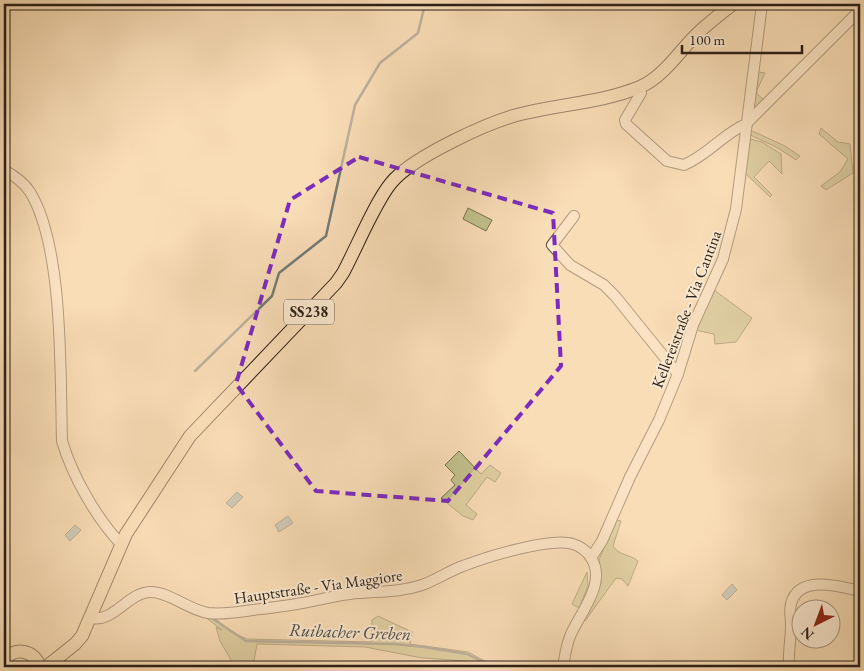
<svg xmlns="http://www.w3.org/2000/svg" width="864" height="671" font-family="'EB Garamond',serif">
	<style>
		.green { fill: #c1c08c; stroke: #767052 }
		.water { fill: #a3b9ba; stroke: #737b79 }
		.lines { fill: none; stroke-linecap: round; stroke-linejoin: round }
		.stream { stroke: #737b79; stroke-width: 2.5 }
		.minor-casing { stroke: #5e4e3f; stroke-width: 12 }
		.major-casing { stroke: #2a1f17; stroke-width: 14 }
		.highway-casing { stroke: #2a1f17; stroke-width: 17 }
		.minor { stroke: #fbe9d0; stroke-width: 10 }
		.major { stroke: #f9ddb7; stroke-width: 12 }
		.highway { stroke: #f9ddb7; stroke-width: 15 }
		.marked { fill: none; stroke: #7b2cbf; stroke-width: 4; stroke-dasharray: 10 6; stroke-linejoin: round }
		.labels { text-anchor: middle; stroke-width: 4; stroke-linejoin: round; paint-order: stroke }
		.shield { fill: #fbe9d0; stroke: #695c4e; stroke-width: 1 }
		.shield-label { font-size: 15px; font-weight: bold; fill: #2a1f17 }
		.street-label { font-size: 16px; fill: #2a1f17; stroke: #fbe9d0 }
		.water-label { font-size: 18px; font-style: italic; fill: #4e4d48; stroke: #fbe9d0 }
	</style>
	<rect width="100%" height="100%" fill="#f9ddb7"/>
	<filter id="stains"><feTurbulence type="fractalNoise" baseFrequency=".004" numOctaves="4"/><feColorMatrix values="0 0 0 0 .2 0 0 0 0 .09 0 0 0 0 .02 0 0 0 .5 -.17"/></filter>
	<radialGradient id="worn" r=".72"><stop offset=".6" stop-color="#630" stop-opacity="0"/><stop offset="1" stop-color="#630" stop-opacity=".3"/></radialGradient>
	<g class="green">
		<polygon points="753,71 765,73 757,90 757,94 763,99 769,95 747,124"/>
		<polygon points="746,128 785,146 800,156 796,160 778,148 746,133"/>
		<polygon points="821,128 838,142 850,144 853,173 826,190 821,186 840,172 848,159 819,134"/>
		<polygon points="750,139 762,142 781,154 782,174 769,161 754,177 772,195 770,197 745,173"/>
		<polygon points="468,208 492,220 486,231 463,219"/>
		<polygon points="714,290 752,318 736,342 715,344 714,334 695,330"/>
		<polygon points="459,451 481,474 490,465 501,473 495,482 487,477 466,505 477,514 473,520 463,516 441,498 455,485 451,480 455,475 445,465"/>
		<path d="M 615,520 L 621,521 L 613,546 C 619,556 630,554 638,561 L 628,586 L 622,579 L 616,578 L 585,621 L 582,620 L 601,583 L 599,560 Z"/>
		<polygon points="587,572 588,586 579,608 572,604"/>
		<polygon points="197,611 209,613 231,632 247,639 371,642 372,620 378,616 412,632 410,644 468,652 496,667 475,667 466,661 422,658 365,647 257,644 253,667 235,667 220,641 216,627 222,630"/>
	</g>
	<g class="water">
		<polygon points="237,492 243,497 232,508 226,503"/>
		<polygon points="288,516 293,523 279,532 275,525"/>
		<polygon points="75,525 81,530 70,541 65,535"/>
		<polygon points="732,584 737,590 727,600 722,595"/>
	</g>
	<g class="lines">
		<g class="stream">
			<polyline points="195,371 272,296 279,273 326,236 355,105 380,63 418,33 425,4"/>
			<polyline points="210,617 246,641 394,644 424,647 467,654 493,667"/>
		</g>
		<g class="minor-casing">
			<g id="minor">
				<path d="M 639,87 L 641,93 L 625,120 L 626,124 L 667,161 L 684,165 C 708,155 723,134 746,124 L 860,10"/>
				<path d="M 4,170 C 13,175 24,182 30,192 C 64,247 60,375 62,441 C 72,475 96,518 121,544"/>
				<polyline points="574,216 552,245 570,265 604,285 615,296 678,374"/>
				<polyline points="591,558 602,541 630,477 659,420 678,374 693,325 723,259 736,209 762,4"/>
				<path d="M 91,618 C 114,623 128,592 151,592 C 169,592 189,610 208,613 C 223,615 239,612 253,610 C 269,608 286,606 302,603 C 318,600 334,596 350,594 C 375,591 398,593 422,585 C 436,580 449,571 463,566 C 486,557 551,537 573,544 C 580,546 588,552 591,558 C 607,582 581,612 571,634 C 566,645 565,656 563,667"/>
				<path d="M 789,667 C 788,653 791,639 791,624 C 791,618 789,611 791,604 C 798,574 840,586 860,591"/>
			</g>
		</g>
		<g class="major-casing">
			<g id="major">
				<path d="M 4,660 C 15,646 34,650 40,667"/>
				<path d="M 46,667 L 75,644 L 82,636 L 126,534 L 190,436 L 336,283 L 343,273 C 357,247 374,204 391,183 C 412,157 492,120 525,113 C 562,104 604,102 640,87 C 663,77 678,53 695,36 C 707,24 720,14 733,4"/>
			</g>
		</g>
		<g class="highway-casing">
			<polyline id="highway" points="4,658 5,658"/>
		</g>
		<use href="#minor" class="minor"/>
		<use href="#major" class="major"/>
		<use href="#highway" class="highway"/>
	</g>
	<path d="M0 0H864V671H0ZM 359,157 L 553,213 L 561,366 L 448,501 L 316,491 L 236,384 L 290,200 Z" fill="#f9ddb7" fill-opacity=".55" fill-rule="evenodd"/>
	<path class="marked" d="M 359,157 L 553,213 L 561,366 L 448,501 L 316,491 L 236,384 L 290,200 Z"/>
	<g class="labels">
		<rect class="shield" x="284" y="299.5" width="50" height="25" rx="4"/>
		<g class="shield-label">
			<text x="309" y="317">SS238</text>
		</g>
		<g class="street-label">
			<text transform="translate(686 309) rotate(-69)" y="6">Kellereistraße - Via Cantina</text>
			<text transform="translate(318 586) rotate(-8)" y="6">Hauptstraße - Via Maggiore</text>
		</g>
		<g class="water-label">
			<text transform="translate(350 632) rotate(2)" y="6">Ruibacher Greben</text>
		</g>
	</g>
	<rect width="864" height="671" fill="none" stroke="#f9ddb7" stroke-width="20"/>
	<rect x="5" y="5" width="854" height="661" fill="none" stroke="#2a1f17" stroke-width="2.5"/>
	<rect x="10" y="10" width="844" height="651" fill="none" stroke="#2a1f17"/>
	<g transform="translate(816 624) rotate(222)"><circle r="24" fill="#fbe9d0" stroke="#a79886"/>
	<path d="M0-4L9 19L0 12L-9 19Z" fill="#8f2418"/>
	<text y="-8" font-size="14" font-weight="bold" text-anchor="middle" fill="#2a1f17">N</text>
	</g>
	<path d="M682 45v8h120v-8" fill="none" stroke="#2a1f17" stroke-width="2.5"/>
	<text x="689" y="45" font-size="15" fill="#2a1f17" stroke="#fbe9d0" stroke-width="4" paint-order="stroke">100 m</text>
	<rect width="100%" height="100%" filter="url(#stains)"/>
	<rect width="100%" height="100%" fill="url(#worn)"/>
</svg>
